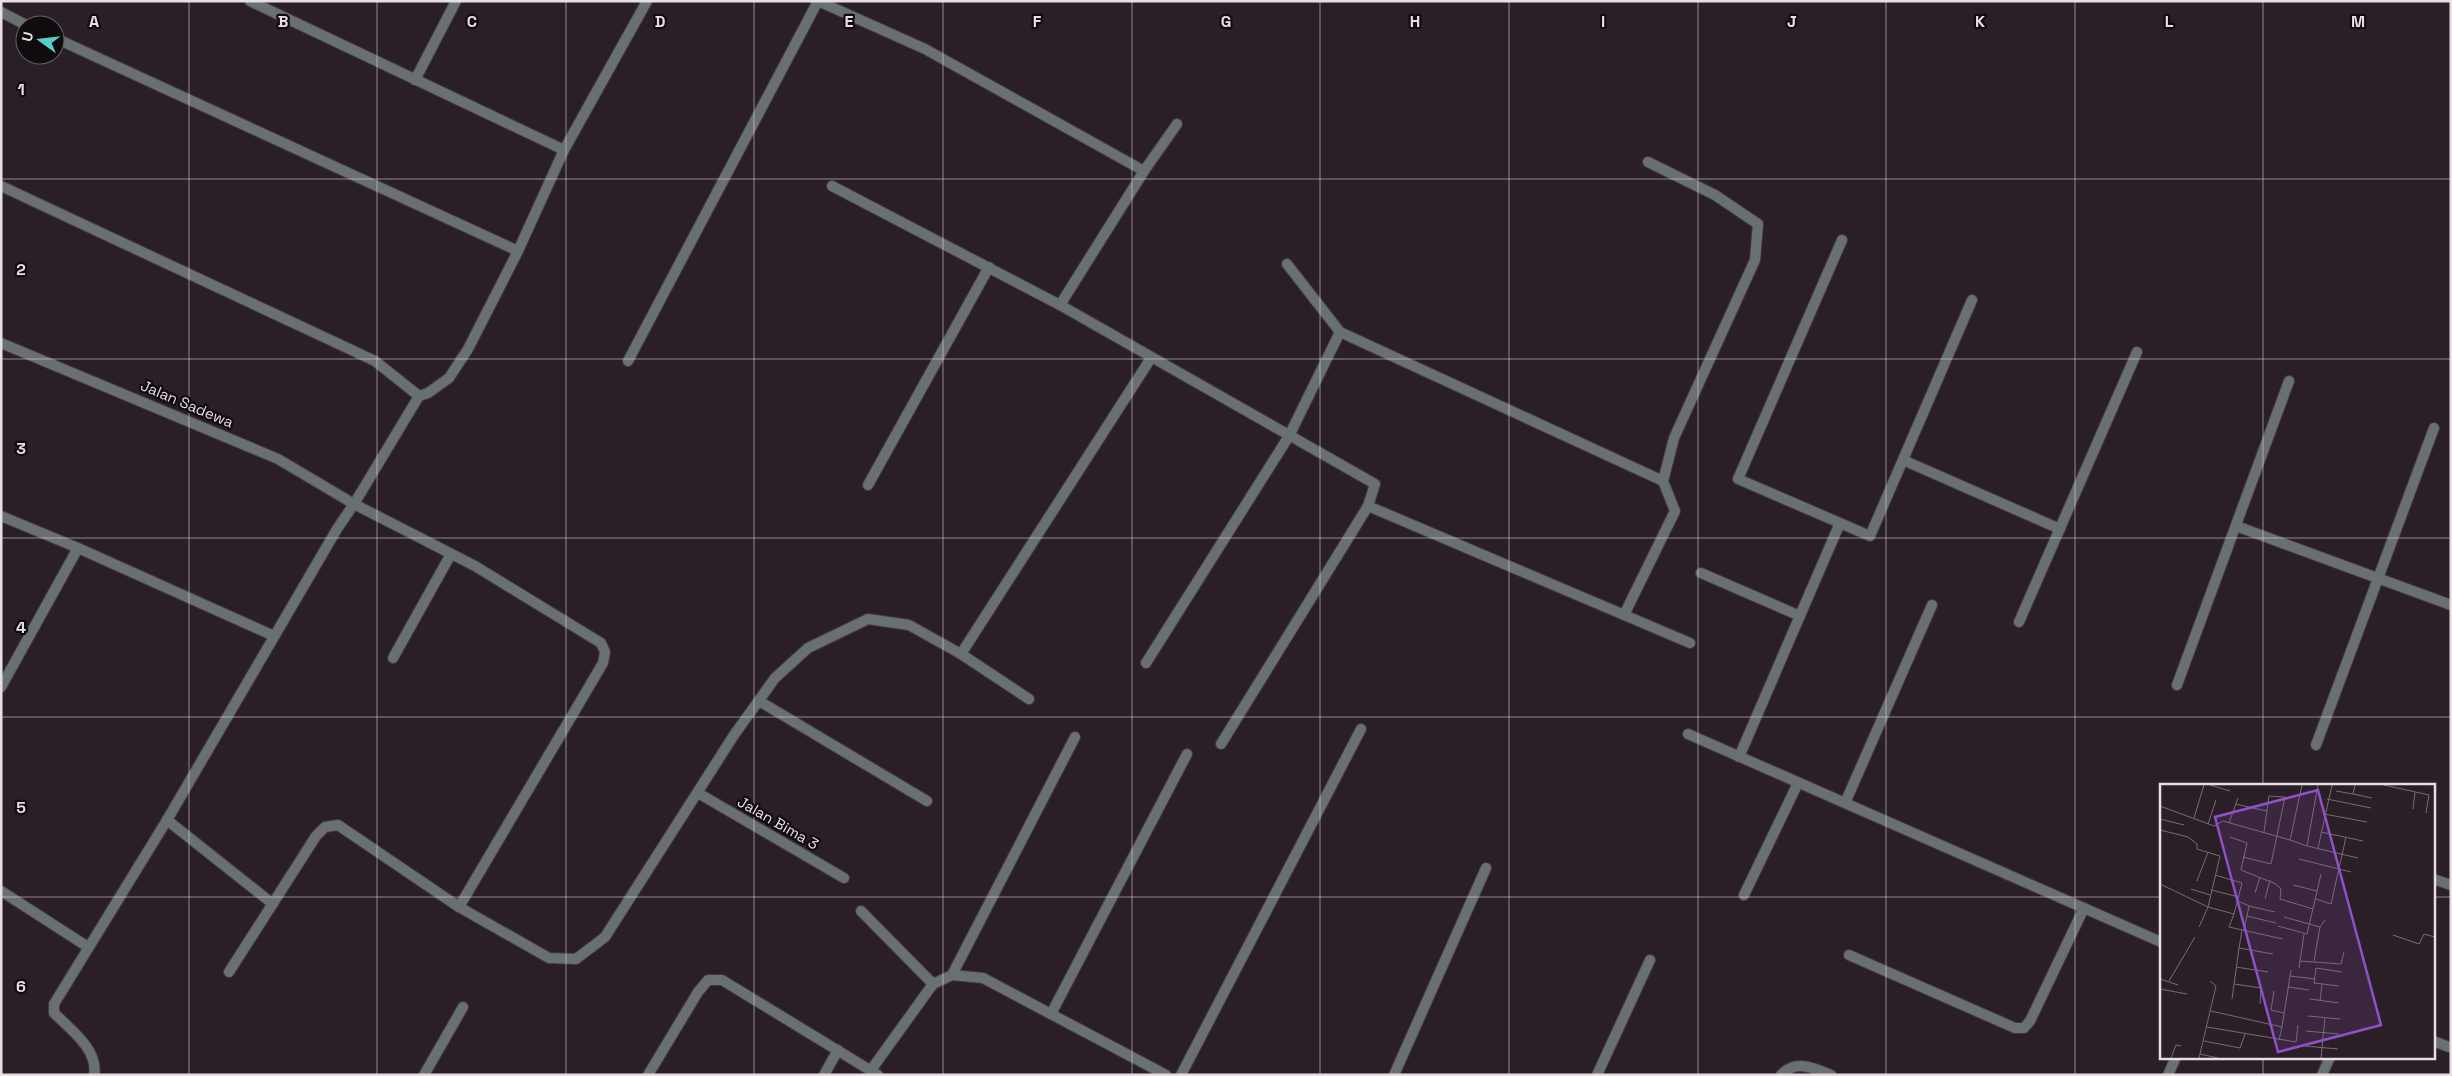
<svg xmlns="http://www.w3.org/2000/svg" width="2452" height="1076" font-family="'Space Grotesk',sans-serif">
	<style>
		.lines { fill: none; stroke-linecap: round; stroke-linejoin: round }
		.street-casing { stroke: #453a42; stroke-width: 12 }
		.street { stroke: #697170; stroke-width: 10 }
		.grid { fill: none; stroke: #e8dfe5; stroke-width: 1; stroke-opacity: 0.55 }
		.labels { text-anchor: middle; stroke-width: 4.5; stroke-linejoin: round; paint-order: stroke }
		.street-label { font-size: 15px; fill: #e8dfe5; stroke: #100b0e }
		.inset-road { fill: none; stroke: #776c73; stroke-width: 1 }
		.view { fill: #9150c7; fill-opacity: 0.15; stroke: #9150c7; stroke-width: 2.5 }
		.inset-edge { fill: none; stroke: #e8dfe5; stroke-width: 2.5 }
		.grid-label { font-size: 16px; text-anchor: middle; font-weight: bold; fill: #e8dfe5; stroke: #100b0e; stroke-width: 4.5; stroke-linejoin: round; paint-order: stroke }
	</style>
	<rect width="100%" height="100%" fill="#2b1f27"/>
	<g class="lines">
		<g class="street-casing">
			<g id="street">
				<polyline points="250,1 564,150"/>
				<polyline points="818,1 925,49 1144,171 1060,305"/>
				<polyline points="1,12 26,25"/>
				<polyline points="55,38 518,251 468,349 449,378 428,393 419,396"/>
				<polyline points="415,80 456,1"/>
				<polyline points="1144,171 1177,124"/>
				<path d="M 1,186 L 375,361 L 419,396 L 354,504 L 337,529 L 167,820 L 54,1004 L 54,1013 C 70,1029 99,1050 94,1075"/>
				<polyline points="832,186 1060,305 1375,484 1368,506 1221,744"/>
				<polyline points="1842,240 1738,479 1870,536 1972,300"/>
				<polyline points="518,251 564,150 647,1"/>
				<polyline points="1287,264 1340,332 1663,481"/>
				<polyline points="1,343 278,459 354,504 475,566 601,643 605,652 603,663 459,907"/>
				<polyline points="628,361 818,1"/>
				<polyline points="1903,460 2060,529"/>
				<polyline points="868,485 989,267"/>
				<polyline points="1368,506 1690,643"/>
				<polyline points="1,516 78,548 274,636"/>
				<polyline points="2236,526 2451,605"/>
				<polyline points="1701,573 1800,616"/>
				<polyline points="1624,615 1675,511 1663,481 1674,438 1755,260 1758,224 1715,195 1648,162"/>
				<polyline points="2019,622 2137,352"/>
				<polyline points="961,654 1029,699"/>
				<polyline points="393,658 451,554"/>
				<polyline points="1146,663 1289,436 1340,332"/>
				<polyline points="2177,685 2289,381"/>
				<polyline points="1,687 78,548"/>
				<polyline points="759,701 927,801"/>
				<polyline points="1688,734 2161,942"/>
				<polyline points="2316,745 2434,428"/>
				<polyline points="1739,757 1840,523"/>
				<polyline points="698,793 844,878"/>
				<polyline points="1845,803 1932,605"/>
				<polyline points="167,820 273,904"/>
				<polyline points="2433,879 2451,885"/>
				<polyline points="1,891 88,947"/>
				<polyline points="1744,895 1798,783"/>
				<polyline points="861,911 933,984"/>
				<polyline points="1849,955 2015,1028 2024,1028 2030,1021 2084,908"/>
				<polyline points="229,972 316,836 325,827 338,825 459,907 549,958 576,959 605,937 734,735 775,678 808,648 868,619 909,625 961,654 1151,358"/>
				<polyline points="952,975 1075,737"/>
				<polyline points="1051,1014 1187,754"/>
				<polyline points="2433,1041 2449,1047"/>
				<polyline points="871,1070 933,984 952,975 983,978 1166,1075"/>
				<polyline points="424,1075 463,1007"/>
				<polyline points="648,1075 698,992 708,980 722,980 878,1075"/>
				<polyline points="824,1075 838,1050"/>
				<polyline points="1181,1075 1361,729"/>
				<polyline points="1394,1075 1486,868"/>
				<polyline points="1597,1075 1650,960"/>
				<path d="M 1781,1075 C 1796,1059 1814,1068 1831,1075"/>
				<polyline points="2168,1075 2176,1057"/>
				<polyline points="2322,1075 2330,1057"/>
			</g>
		</g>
		<use href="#street" class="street"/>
	</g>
	<path class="grid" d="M 189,1 L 189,1075M 377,1 L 377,1075M 566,1 L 566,1075M 754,1 L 754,1075M 943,1 L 943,1075M 1132,1 L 1132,1075M 1320,1 L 1320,1075M 1509,1 L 1509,1075M 1698,1 L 1698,1075M 1886,1 L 1886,1075M 2075,1 L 2075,1075M 2263,1 L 2263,785M 1,179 L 2451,179M 1,359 L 2451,359M 1,538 L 2451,538M 1,717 L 2451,717M 1,897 L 2161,897M 2433,897 L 2451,897M 2263,1057 L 2263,1075"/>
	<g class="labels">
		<g class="street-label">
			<text transform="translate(187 404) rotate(23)" y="5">Jalan Sadewa</text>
			<text transform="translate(778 823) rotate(30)" y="5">Jalan Bima 3</text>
		</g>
	</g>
	<g transform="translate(2160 784)">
		<rect width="275" height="275" fill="#2b1f27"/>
		<path class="inset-road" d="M 50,1 L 70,7M 195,1 L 193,10 L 212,14M 224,1 L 269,11 L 266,29M 176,7 L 193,10M 167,15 L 211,24M 75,20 L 107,27M 0,22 L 54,42 L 63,37 L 130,56 L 142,1M 253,25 L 255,8M 164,30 L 207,38M 34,34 L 44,1M 0,35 L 24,41M 69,39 L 78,14M 48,40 L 56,16M 0,46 L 28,53 L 37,60 L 37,65 L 60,72 L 48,123 L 74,130 L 69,143 L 123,155M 161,48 L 203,57M 70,53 L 87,59 L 81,86 L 116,100 L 121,105 L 120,115 L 153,125M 130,56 L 147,62 L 158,1M 147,62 L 198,74M 158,64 L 172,1M 83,73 L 111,80 L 125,13 L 109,12 L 104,48M 139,75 L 191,88M 55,91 L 82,99 L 74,130M 37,97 L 48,68M 0,100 L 48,123 L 39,143M 133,101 L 157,107M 31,105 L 50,111M 51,106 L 79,113M 95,109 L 100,93M 105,115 L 110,96M 156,115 L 171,120 L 186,53M 78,117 L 89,122 L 84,146M 89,122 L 115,128M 87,132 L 116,139M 124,133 L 160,143M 118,142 L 147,150 L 161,90M 82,146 L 79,164 L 113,170M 233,151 L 259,160 L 264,150 L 275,153M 140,177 L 181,180 L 184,168M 154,177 L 160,143 L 165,136M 76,183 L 108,188M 139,184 L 144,150M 130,192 L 155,195M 0,195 L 18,201M 9,197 L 35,153M 74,200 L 101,204 L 100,220M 179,202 L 154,199 L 156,184 L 182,188M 128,203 L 149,206M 0,205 L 27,210M 114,207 L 111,226 L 124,229M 72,215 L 79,164M 150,215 L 179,219M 160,217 L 162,200M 51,227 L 122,243 L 119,256M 148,232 L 180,235M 47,243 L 136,258 L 138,241M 122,243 L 131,186M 146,247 L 179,250M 44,257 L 80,264 L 85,250M 145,262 L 178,265M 40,270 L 58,274M 11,274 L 16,261 L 21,262M 39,274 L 56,202 L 50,197M 161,274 L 165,233"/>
		<path class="view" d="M 158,6 L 221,241 L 118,268 L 55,33 Z"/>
		<rect width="275" height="275" class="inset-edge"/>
	</g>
	<g class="grid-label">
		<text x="94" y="27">A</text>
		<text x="283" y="27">B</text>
		<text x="472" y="27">C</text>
		<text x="660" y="27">D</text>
		<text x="849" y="27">E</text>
		<text x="1037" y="27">F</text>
		<text x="1226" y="27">G</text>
		<text x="1415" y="27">H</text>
		<text x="1603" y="27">I</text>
		<text x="1792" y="27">J</text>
		<text x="1980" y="27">K</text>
		<text x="2169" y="27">L</text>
		<text x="2358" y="27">M</text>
		<text x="21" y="95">1</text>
		<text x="21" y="275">2</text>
		<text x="21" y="454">3</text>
		<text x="21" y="633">4</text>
		<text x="21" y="813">5</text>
		<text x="21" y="992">6</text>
	</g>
	<rect width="2452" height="1076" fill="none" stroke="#e8dfe5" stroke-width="5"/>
	<g transform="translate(40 40) rotate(285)"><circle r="24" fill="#100b0e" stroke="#666064"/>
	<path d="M0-4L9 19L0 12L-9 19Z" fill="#55cec6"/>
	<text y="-8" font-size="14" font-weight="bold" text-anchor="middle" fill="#e8dfe5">U</text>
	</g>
</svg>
